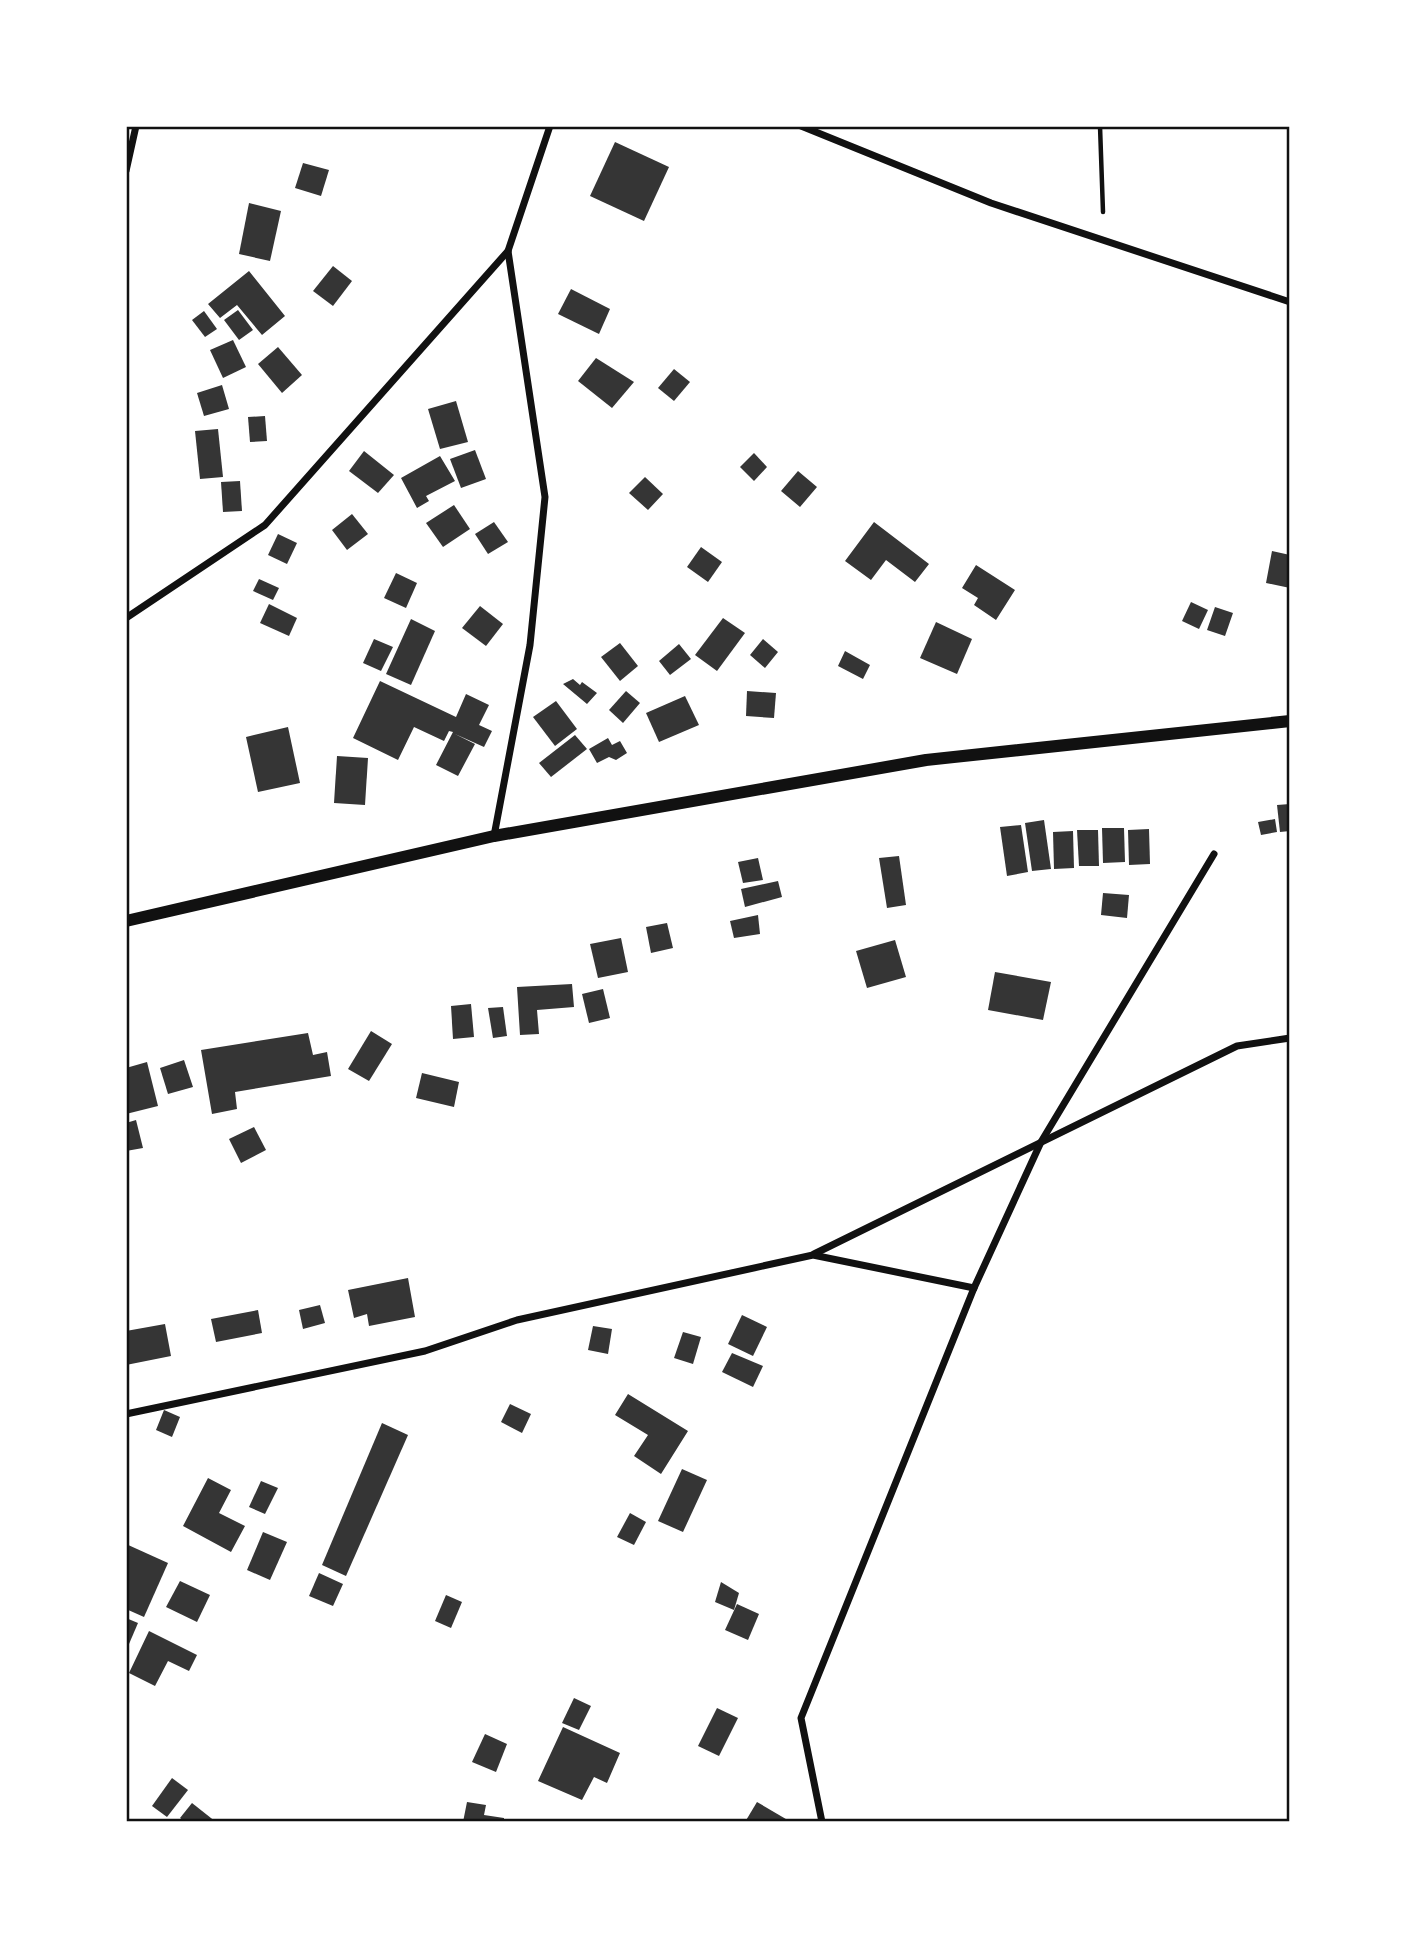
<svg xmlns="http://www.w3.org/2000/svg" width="1416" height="1948" font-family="Roboto,sans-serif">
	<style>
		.building { fill: #353535 }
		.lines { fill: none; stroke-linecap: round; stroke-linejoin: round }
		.path { stroke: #111; stroke-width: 4.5 }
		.minor { stroke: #111; stroke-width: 7 }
		.tertiary { stroke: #111; stroke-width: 12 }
		.neatline { fill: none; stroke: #111; stroke-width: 2.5 }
	</style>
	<rect width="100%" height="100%" fill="#fff"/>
	<g class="building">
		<polygon points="615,142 669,167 644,221 590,196"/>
		<polygon points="303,163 329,170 321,196 295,188"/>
		<polygon points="249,203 281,211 270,261 239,254"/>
		<polygon points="333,266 352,281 333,306 313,291"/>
		<polygon points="249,271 285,316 262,335 237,305 220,318 208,304"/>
		<polygon points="571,289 610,309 599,334 558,314"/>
		<polygon points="238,310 253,330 239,340 224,320"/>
		<polygon points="204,311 217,329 205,337 192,320"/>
		<polygon points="233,340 246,367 223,378 210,350"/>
		<polygon points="278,347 302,375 282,393 258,364"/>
		<polygon points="596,358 634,382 612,408 578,381"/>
		<polygon points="674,369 690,382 674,401 658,388"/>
		<polygon points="222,385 229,409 204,416 197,393"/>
		<polygon points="456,401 468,442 440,449 428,409"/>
		<polygon points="265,416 267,441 250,442 248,417"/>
		<polygon points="218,429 223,477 200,479 195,431"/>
		<polygon points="475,450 486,479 461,488 450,459"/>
		<polygon points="364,451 394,475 378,493 349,471"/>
		<polygon points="754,453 767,467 754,481 740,467"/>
		<polygon points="440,456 455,481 426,496 429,501 417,508 401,478"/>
		<polygon points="798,471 817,487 800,507 781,491"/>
		<polygon points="645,477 663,494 648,510 629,493"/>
		<polygon points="240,481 242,511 223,512 221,482"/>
		<polygon points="454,505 470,529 443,547 426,523"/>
		<polygon points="352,514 368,534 347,550 332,530"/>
		<polygon points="494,522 508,542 488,554 475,534"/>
		<polygon points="874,522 929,564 915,582 886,560 871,580 845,561"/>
		<polygon points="278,534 297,543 287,564 268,555"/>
		<polygon points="701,547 722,562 708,582 687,567"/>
		<polygon points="1272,551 1290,555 1290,588 1266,583"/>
		<polygon points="976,565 1015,590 996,620 974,605 978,598 962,588"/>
		<polygon points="396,573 417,583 406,608 384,598"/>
		<polygon points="259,579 279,588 273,600 253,591"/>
		<polygon points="1191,602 1208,610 1199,629 1182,621"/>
		<polygon points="269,604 297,618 289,636 260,623"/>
		<polygon points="480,606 503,624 486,646 462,628"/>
		<polygon points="1215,607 1233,613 1225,636 1207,630"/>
		<polygon points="723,618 745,633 717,671 695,655"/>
		<polygon points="411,619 435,631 411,685 386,674"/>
		<polygon points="936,622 972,639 957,674 920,658"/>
		<polygon points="374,639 393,647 381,671 363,663"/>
		<polygon points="763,639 778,652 765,668 750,655"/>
		<polygon points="620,643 638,666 620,681 601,657"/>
		<polygon points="679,644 691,659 670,675 659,661"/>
		<polygon points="845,651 870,665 863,679 838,666"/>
		<polygon points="573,679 580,685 582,682 597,693 587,704 563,684"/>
		<polygon points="380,681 456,717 466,694 489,705 479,725 492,731 484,747 455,734 475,744 458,776 436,765 453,732 449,731 444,741 414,727 398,760 353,738"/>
		<polygon points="626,691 640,703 623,723 609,710"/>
		<polygon points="747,691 776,693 774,718 746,716"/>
		<polygon points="685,696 699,725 659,742 646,713"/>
		<polygon points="556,701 577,729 555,746 533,717"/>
		<polygon points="288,727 300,783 258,792 246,737"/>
		<polygon points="575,735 587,749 551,777 539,763"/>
		<polygon points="608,738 612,745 620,741 627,753 616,760 609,757 597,763 589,749"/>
		<polygon points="337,756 368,758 365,805 334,803"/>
		<polygon points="1290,804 1290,831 1280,832 1277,805"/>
		<polygon points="1275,819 1277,832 1261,835 1258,822"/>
		<polygon points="1044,820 1051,869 1032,871 1025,823"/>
		<polygon points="1021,825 1028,872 1007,876 1000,827"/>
		<polygon points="1102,828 1124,828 1125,862 1103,863"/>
		<polygon points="1149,829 1150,864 1129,865 1128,830"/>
		<polygon points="1077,830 1098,830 1099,866 1079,866"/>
		<polygon points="1073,831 1074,868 1054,869 1053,832"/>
		<polygon points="899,856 906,905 887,908 879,858"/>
		<polygon points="758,858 763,880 743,883 738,862"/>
		<polygon points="778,881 782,897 745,907 741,889"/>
		<polygon points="1103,893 1129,895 1127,918 1101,915"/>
		<polygon points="758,915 760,934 734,938 730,921"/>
		<polygon points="667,923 673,948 651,953 646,927"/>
		<polygon points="621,938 628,972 598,978 590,944"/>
		<polygon points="895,940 906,977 867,988 856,951"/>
		<polygon points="995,972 1051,982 1043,1020 988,1010"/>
		<polygon points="572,984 574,1007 537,1010 539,1034 520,1035 517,987"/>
		<polygon points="603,989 610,1018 589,1023 582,994"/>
		<polygon points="471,1004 474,1037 453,1039 451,1006"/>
		<polygon points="503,1007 507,1036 493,1038 488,1008"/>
		<polygon points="371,1031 392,1044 369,1081 348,1069"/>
		<polygon points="308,1033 313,1055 327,1052 331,1076 235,1092 237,1109 212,1114 201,1050"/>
		<polygon points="184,1060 193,1087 168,1094 160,1068"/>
		<polygon points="147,1062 158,1106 126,1114 126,1068"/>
		<polygon points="422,1073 459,1082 454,1107 416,1098"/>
		<polygon points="136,1120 143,1148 126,1151 126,1123"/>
		<polygon points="254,1127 266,1150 241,1163 229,1139"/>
		<polygon points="408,1278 415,1317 369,1326 367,1314 354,1318 348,1290"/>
		<polygon points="320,1305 325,1323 303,1329 299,1310"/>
		<polygon points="258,1310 262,1333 216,1342 211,1319"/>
		<polygon points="742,1315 767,1327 753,1356 728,1344"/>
		<polygon points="165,1324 171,1356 126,1365 126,1331"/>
		<polygon points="593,1326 612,1329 608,1354 588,1350"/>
		<polygon points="683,1332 701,1337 693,1364 674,1358"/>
		<polygon points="732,1353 763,1366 753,1387 722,1372"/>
		<polygon points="628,1394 688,1431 661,1474 634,1456 648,1435 615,1415"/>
		<polygon points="510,1404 531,1414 522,1433 501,1422"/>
		<polygon points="164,1410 180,1417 172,1437 156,1430"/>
		<polygon points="382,1423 408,1435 346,1576 322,1565"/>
		<polygon points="682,1469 707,1480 683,1532 658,1521"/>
		<polygon points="208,1478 231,1490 219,1513 245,1526 231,1552 183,1526"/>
		<polygon points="261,1481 278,1488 265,1514 249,1507"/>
		<polygon points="630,1513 646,1522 634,1545 617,1537"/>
		<polygon points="263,1532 287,1542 270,1580 247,1570"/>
		<polygon points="126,1544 168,1563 144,1617 126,1609"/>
		<polygon points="319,1573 343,1584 333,1606 309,1596"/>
		<polygon points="180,1581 210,1595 197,1622 166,1607"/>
		<polygon points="721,1582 739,1593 734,1610 715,1602"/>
		<polygon points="446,1595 462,1602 451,1628 435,1621"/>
		<polygon points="737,1604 759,1614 748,1640 725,1630"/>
		<polygon points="126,1618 138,1623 126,1651"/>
		<polygon points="149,1631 197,1655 189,1671 168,1661 155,1686 129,1673"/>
		<polygon points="574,1698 591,1706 579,1730 562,1723"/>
		<polygon points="717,1708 738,1718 719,1756 698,1746"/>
		<polygon points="563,1727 620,1753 607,1783 594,1777 582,1800 538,1781"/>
		<polygon points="485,1734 507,1744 496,1772 472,1762"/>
		<polygon points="172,1778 188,1790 167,1817 152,1806"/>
		<polygon points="467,1802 486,1805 484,1815 504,1818 504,1822 463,1822"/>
		<polygon points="757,1802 791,1822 745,1822"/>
		<polygon points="192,1803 216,1822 185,1822 180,1818"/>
	</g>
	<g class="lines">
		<polyline class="path" points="1100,126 1103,212"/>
		<g class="minor">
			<polyline points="801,126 991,203 1290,302"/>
			<polyline points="126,171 136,126"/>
			<polyline points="126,618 265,525 508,251"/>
			<polyline points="494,836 530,645 545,497 508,251 550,126"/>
			<polyline points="814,1254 1237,1046 1290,1038"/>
			<polyline points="126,1414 425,1351 517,1320 813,1255 974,1288"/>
			<polyline points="822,1822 801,1718 974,1288 1041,1142 1214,854"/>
		</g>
		<polyline class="tertiary" points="126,921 494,836 926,760 1290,721"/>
	</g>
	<rect width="1416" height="1948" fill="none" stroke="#ffffff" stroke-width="256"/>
	<rect x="128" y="128" width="1160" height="1692" class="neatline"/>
</svg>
